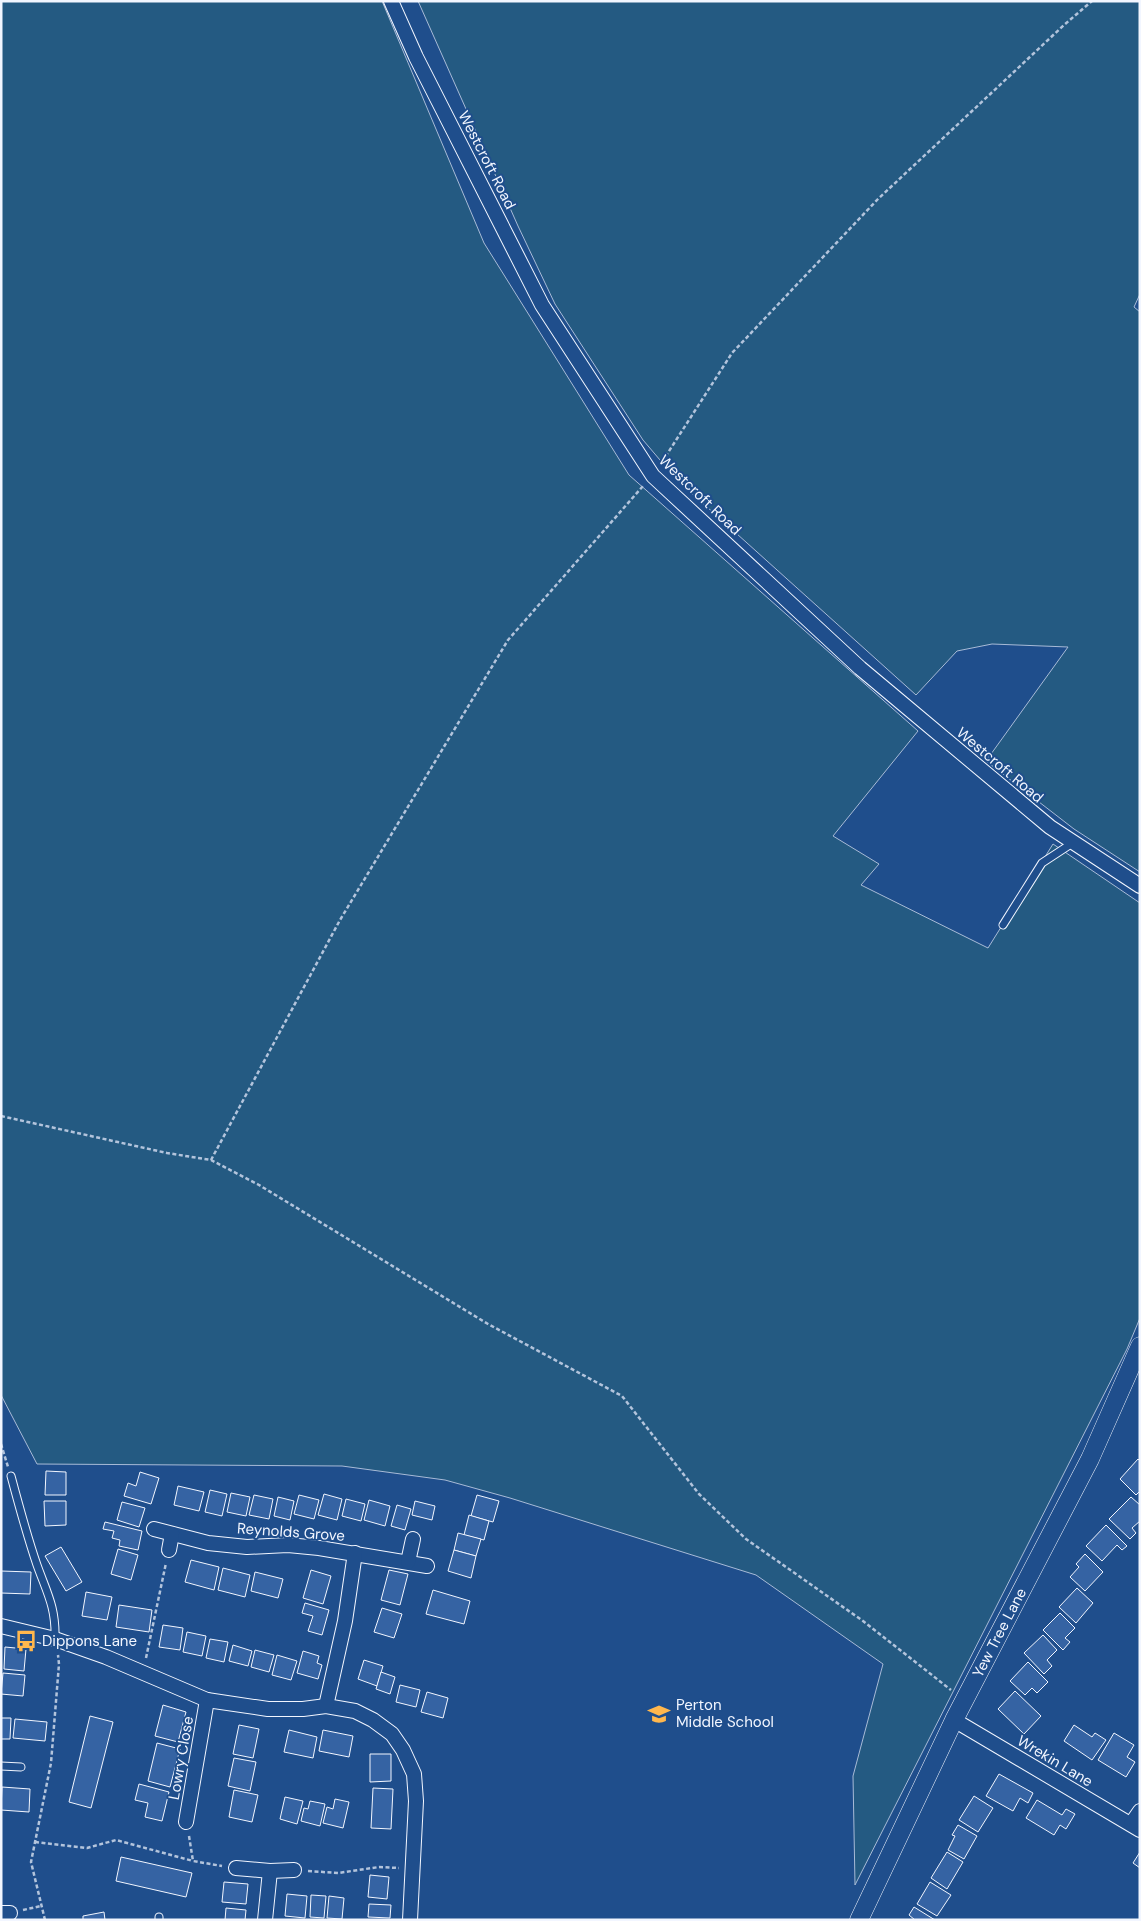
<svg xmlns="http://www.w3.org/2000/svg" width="1141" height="1921" font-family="'DM Sans',sans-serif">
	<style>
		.green { fill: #245a82; stroke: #a8bbd7 }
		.building { fill: #3563a3; stroke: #f2f6ff }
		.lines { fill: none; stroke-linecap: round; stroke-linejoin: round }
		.service-casing { stroke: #f2f6ff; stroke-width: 9 }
		.minor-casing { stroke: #f2f6ff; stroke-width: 16 }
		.tertiary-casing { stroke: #f2f6ff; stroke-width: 19 }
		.path { stroke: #b3c4dc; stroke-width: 2.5; stroke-dasharray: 4 2.5; stroke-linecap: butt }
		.service { stroke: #1f4e8c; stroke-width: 7 }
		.minor { stroke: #1f4e8c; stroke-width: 14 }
		.tertiary { stroke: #1f4e8c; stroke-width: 18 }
		.labels { text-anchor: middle; stroke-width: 4; stroke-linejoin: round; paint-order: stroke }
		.street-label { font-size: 15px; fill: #f2f6ff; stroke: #1f4e8c }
		.poi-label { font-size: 15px; fill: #f2f6ff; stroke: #1f4e8c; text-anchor: start }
	</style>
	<rect width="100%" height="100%" fill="#1f4e8c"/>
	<g class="green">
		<polygon points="1,1 382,1 484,243 629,475 918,731 833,836 879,864 861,885 988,948 1053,844 1140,903 1140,1318 1127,1349 855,1885 853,1776 883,1664 756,1575 510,1498 445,1480 342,1466 37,1464 1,1395"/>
		<polygon points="418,1 1140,1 1140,294 1134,307 1140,312 1140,872 1074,829 986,761 1068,647 992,644 957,651 916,695 677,480 643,440 555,304 518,226"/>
	</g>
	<g class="building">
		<polygon points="1138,1459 1140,1461 1140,1491 1136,1495 1120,1479"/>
		<polygon points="46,1471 66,1472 66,1495 45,1495"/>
		<polygon points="140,1472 159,1478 151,1504 124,1496 128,1483 136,1486"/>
		<polygon points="178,1486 204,1492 199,1511 174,1505"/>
		<polygon points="210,1490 227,1494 222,1516 205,1512"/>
		<polygon points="231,1493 250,1497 246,1516 227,1512"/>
		<polygon points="324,1494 342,1499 337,1520 318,1515"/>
		<polygon points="254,1495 273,1499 269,1519 249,1515"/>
		<polygon points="299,1495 319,1500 314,1519 294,1514"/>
		<polygon points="477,1495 499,1501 493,1522 471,1516"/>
		<polygon points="278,1497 294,1501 290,1520 274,1516"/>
		<polygon points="1131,1497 1140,1505 1140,1521 1132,1528 1136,1533 1130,1539 1109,1519"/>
		<polygon points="346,1499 365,1504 361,1521 342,1516"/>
		<polygon points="369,1500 390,1506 385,1526 364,1520"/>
		<polygon points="44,1501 66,1501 66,1525 45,1526"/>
		<polygon points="415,1501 435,1506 432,1520 412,1515"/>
		<polygon points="122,1502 145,1508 139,1527 117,1520"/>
		<polygon points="397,1505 411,1509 405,1530 391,1526"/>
		<polygon points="469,1515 489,1521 484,1540 464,1535"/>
		<polygon points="105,1522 142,1531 138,1550 119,1546 120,1540 112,1538 114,1531 103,1529"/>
		<polygon points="1106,1525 1127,1546 1122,1550 1117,1545 1102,1561 1086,1546"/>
		<polygon points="458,1533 481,1539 476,1556 454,1550"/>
		<polygon points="61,1547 82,1582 66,1591 45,1556"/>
		<polygon points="118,1549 138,1555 131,1580 111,1574"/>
		<polygon points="454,1550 476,1556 471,1578 448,1571"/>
		<polygon points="1085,1554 1103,1572 1085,1591 1070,1577 1079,1567 1076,1564"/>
		<polygon points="191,1560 219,1567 214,1590 185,1582"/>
		<polygon points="223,1568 250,1575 245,1597 218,1590"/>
		<polygon points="311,1570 331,1576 323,1604 303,1598"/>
		<polygon points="389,1570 408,1574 400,1605 381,1600"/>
		<polygon points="1,1571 31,1572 30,1594 1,1593"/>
		<polygon points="255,1572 283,1579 278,1598 251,1591"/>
		<polygon points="1077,1588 1093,1603 1076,1623 1059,1607"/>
		<polygon points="433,1590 470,1601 464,1624 426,1614"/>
		<polygon points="86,1592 112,1597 107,1620 82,1616"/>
		<polygon points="305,1603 329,1610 322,1635 308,1631 313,1616 302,1613"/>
		<polygon points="119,1605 152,1610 149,1632 116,1627"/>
		<polygon points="382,1608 402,1614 394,1638 374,1632"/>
		<polygon points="1060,1613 1075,1628 1065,1638 1070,1642 1063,1650 1043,1630"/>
		<polygon points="163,1625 183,1628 180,1650 159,1647"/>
		<polygon points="187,1632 206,1636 202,1656 183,1652"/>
		<polygon points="1043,1635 1057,1650 1047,1660 1052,1666 1044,1674 1024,1653"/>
		<polygon points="210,1639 228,1642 224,1662 206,1658"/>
		<polygon points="233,1645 252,1651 248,1666 229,1661"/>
		<polygon points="5,1647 26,1649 24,1671 4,1669"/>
		<polygon points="255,1650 274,1655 269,1672 251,1667"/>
		<polygon points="303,1651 319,1656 317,1663 322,1665 318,1679 297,1673"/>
		<polygon points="277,1655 297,1661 291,1680 272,1675"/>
		<polygon points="364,1660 383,1666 377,1686 358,1679"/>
		<polygon points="1028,1662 1048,1682 1037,1693 1032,1688 1025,1695 1010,1681"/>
		<polygon points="381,1672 395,1677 390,1694 376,1689"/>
		<polygon points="3,1673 25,1675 23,1696 1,1694"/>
		<polygon points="400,1685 420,1690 416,1707 396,1702"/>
		<polygon points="1015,1691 1041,1716 1024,1734 998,1709"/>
		<polygon points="427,1692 448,1698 443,1718 421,1712"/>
		<polygon points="163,1705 186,1712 178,1742 155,1736"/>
		<polygon points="90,1716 113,1722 91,1808 69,1802"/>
		<polygon points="1,1718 11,1718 10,1739 1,1739"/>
		<polygon points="15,1719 47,1722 45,1741 13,1738"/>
		<polygon points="239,1725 259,1729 253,1758 233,1754"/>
		<polygon points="1074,1725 1092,1737 1095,1733 1106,1740 1092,1760 1064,1741"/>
		<polygon points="289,1730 317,1737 313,1758 284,1752"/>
		<polygon points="323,1730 353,1736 349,1757 319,1751"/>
		<polygon points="1114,1733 1134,1745 1127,1757 1135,1762 1126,1777 1098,1760"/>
		<polygon points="157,1743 180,1749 170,1787 148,1781"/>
		<polygon points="370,1754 391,1754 391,1781 370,1782"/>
		<polygon points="234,1758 256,1762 250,1791 228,1786"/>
		<polygon points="999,1774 1033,1793 1028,1803 1020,1798 1013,1811 986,1796"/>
		<polygon points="139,1784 169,1792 162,1821 145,1817 148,1803 135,1800"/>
		<polygon points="2,1787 30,1789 29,1812 1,1810"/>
		<polygon points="373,1788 393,1789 391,1829 371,1828"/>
		<polygon points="234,1790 258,1795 252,1822 229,1817"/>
		<polygon points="974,1796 993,1808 978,1832 959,1820"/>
		<polygon points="285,1797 303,1801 297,1824 280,1819"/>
		<polygon points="335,1799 349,1802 343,1828 323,1823 327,1807 333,1809"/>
		<polygon points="1037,1800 1062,1815 1066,1809 1075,1814 1066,1829 1060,1825 1054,1835 1026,1818"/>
		<polygon points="310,1801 325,1804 320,1826 301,1821 304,1808 308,1809"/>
		<polygon points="958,1825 977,1836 964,1859 948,1850 955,1836 952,1835"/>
		<polygon points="947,1852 963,1862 947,1889 931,1878"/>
		<polygon points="1140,1852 1140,1868 1133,1863"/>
		<polygon points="121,1857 192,1873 186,1897 116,1881"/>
		<polygon points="370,1875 389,1877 387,1899 368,1897"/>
		<polygon points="224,1882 248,1884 246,1904 222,1902"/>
		<polygon points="930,1882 951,1895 937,1916 917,1904"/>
		<polygon points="287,1894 307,1896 305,1918 285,1916"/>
		<polygon points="311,1895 326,1896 324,1918 310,1917"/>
		<polygon points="329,1896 344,1898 342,1919 327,1918"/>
		<polygon points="369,1904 391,1905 390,1918 368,1917"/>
		<polygon points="914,1907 935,1920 915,1920 909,1915"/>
		<polygon points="226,1908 246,1910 245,1920 225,1920"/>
		<polygon points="104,1912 105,1920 83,1920 83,1916"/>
	</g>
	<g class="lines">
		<g class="service-casing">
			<g id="service">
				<polyline points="1003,925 1042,863 1074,842"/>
				<path d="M 11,1476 C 19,1506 27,1536 37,1565 C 47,1593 56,1607 55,1639"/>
				<polyline points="1,1766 21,1767"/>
				<polyline points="159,1917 159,1920"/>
			</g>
		</g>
		<g class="minor-casing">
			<g id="minor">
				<polyline points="391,1 416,57 542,305 653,476 860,668 1050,827 1140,886"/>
				<polyline points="154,1529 208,1543 247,1547 288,1545 319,1548 427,1566"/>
				<polyline points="169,1550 172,1534"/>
				<polyline points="408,1562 413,1539"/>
				<polyline points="1,1626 55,1639 106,1657 207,1700 268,1709 303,1709 326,1706 355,1711 373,1720 392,1734 403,1750 414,1774 416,1801 410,1920"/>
				<polyline points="326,1706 345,1621 355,1553"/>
				<polyline points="954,1720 1140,1830"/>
				<polyline points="186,1822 207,1700"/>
				<polyline points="1131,1824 1140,1811"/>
				<polyline points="236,1868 270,1871 294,1870"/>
				<polyline points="1,1913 10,1913"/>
				<polyline points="265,1920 270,1871"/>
			</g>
		</g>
		<g class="tertiary-casing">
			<g id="tertiary">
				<path id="s1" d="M 859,1920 L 954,1720 L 1090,1459 L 1140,1346"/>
			</g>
		</g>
		<g class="path">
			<polyline points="662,462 732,353 878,199 1064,25 1092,1"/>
			<polyline points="1,1116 167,1153 211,1160 259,1185 488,1324 622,1396 699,1494 746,1539 863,1621 951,1690"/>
			<polyline points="211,1160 340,920 508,640 643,486"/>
			<polyline points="1,1444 8,1467"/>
			<polyline points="146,1658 166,1563"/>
			<polyline points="189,1836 193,1861 222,1866"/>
			<polyline points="35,1842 87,1848 116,1840 193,1861"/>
			<polyline points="308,1871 338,1873 379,1867 399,1868"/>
			<polyline points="23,1910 41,1906"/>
			<polyline points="45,1920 31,1862 51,1763 59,1664 58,1655"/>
		</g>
		<use href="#service" class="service"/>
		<use href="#minor" class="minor"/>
		<use href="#tertiary" class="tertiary"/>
	</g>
	<defs>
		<g id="bus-bare" transform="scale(1.725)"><path d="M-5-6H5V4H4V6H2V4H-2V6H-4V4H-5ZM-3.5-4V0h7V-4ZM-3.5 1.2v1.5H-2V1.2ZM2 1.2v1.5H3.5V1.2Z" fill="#ffb74d" stroke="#1f4e8c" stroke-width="2.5" paint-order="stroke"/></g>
		<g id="school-bare" transform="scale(1.725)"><path d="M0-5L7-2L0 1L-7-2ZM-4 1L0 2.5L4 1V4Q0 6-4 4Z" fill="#ffb74d" stroke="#1f4e8c" stroke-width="2.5" paint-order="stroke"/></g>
	</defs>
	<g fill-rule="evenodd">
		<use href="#bus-bare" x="26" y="1641"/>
		<use href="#school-bare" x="659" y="1714"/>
	</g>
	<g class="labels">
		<g class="street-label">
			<text transform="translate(487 160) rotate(63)" y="5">Westcroft Road</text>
			<text transform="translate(700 495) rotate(44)" y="5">Westcroft Road</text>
			<text transform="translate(1000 765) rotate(40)" y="5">Westcroft Road</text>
			<text transform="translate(291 1532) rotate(4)" y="5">Reynolds Grove</text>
			<text dy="5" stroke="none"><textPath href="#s1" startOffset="320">Yew Tree Lane</textPath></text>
			<text transform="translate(181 1758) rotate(-80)" y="5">Lowry Close</text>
			<text transform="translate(1055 1761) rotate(31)" y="5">Wrekin Lane</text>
		</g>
		<g class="poi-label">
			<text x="42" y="1646">Dippons Lane</text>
			<text x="676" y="1710">Perton<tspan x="676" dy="17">Middle School</tspan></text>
		</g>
	</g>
	<rect width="1141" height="1921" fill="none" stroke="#f2f6ff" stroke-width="5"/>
</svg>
